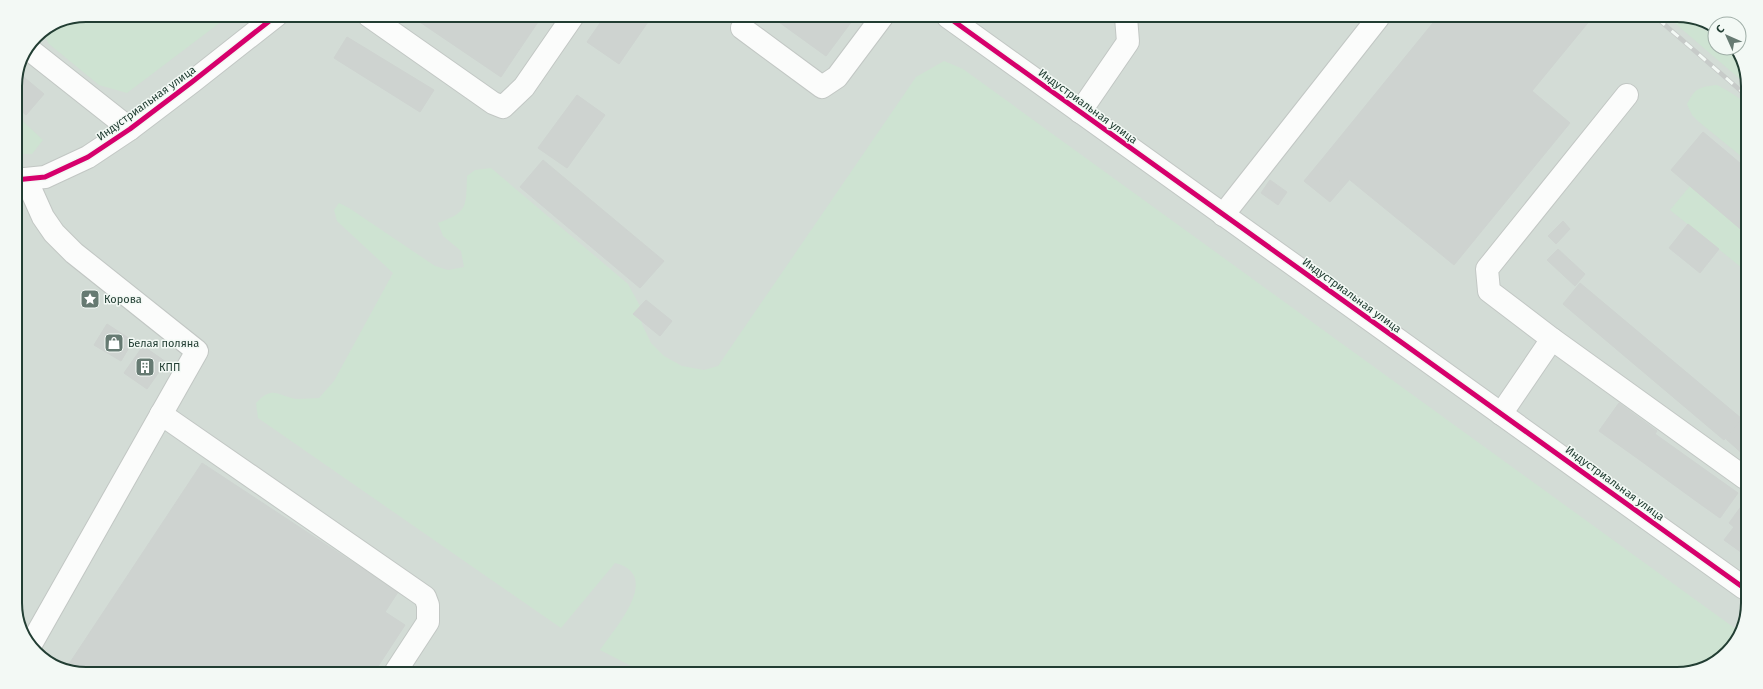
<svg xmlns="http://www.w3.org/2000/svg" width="1763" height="689" font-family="'Fira Sans',sans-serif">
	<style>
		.built { fill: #d3dcd6 }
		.green { fill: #cee3d2 }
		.building { fill: #ced3d0; stroke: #ced3d0 }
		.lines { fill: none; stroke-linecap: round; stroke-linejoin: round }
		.minor-casing { stroke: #c2c7c4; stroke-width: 24 }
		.minor { stroke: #fbfcfb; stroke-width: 22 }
		.rail-casing { stroke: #c7cbc9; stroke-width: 4.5 }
		.rail { stroke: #f3f9f5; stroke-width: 3; stroke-dasharray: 9; stroke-linecap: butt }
		.cycleway-casing { stroke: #f3f9f5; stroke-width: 8 }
		.cycleway { stroke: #d6006c; stroke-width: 5 }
		.labels { text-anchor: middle; stroke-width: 3; stroke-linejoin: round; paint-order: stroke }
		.street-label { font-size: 11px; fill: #223e33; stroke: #f3f9f5 }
		.poi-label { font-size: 11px; fill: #223e33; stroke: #f3f9f5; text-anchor: start }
		.rim { fill: none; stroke: #223e33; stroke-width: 2 }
	</style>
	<rect width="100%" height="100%" fill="#e5eae7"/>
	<polygon class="built" points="87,15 1700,19 1715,30 1715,48 1735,48 1748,82 1744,626 1720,659 1677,674 63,670 30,646 15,607 15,82 36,36 59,20"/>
	<g class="green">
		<polygon points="87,15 230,15 127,93 99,85 49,44 42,32 59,20"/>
		<polygon points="1670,19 1686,19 1715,36 1715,48 1735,49 1748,82 1748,86"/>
		<path d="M 944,61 L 963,69 L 1740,632 L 1720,659 L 1677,674 L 643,672 L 600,650 C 615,628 663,575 615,563 L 561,628 L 258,418 L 256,403 C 274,383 279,398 299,399 C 306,399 312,398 319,398 L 334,381 L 393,273 L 337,221 L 334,210 L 339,203 L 349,208 L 435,266 L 448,270 L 464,267 L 461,251 L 443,236 L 438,223 C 468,212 466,207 467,176 L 475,170 L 491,168 L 628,284 L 641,308 L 642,324 L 651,343 L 664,356 L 682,366 L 704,370 L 718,366 L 916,77 Z"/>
		<path d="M 1717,85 L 1728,91 L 1748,104 L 1747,161 L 1699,122 L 1692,115 L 1687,104 C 1695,88 1699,87 1717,85 Z"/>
		<polygon points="15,114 43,140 32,154 15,154"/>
		<polygon points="1690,186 1747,235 1747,272 1670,210"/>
	</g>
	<g class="building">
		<polygon points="411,16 542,16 501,77"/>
		<polygon points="605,16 652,16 619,64 587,42"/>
		<polygon points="772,17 847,17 852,21 826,56"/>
		<polygon points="1437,18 1591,19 1532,91 1570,123 1454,265 1323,158"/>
		<polygon points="347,37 434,90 420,112 334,58"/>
		<polygon points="19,73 44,94 26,115 15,105 15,82"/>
		<polygon points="577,95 605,115 567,168 538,148"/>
		<polygon points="1703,132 1747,169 1747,229 1744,232 1671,170"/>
		<polygon points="1323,158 1349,180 1330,202 1304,181"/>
		<polygon points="543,160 664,261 640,288 520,187"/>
		<polygon points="1270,180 1287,192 1278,205 1261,193"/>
		<polygon points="1563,221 1570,229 1556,244 1548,236"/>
		<polygon points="1688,224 1719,249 1700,273 1669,248"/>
		<polygon points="1558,249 1585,274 1575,286 1547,260"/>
		<polygon points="1580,283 1742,419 1724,440 1563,304"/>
		<polygon points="646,300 672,321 660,336 633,314"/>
		<polygon points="107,324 133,341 121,361 94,345"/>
		<polygon points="143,346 166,362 147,389 124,373"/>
		<polygon points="1619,403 1657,431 1637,458 1599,431"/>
		<polygon points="1742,419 1746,422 1745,456 1726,439"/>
		<polygon points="1655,434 1721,481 1703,506 1637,458"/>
		<polygon points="202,463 398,592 385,612 405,625 375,671 65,670"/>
		<polygon points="1721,481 1738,493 1720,518 1703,506"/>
		<polygon points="1745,501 1745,555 1724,540 1734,527 1729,523"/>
	</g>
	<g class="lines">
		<g class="minor-casing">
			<g id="minor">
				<polyline points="369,16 493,103 503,107 524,87 573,16"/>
				<polyline points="948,17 1744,588"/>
				<polyline points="742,28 822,87 837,77 882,17"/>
				<polyline points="30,50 130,129"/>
				<polyline points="1627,95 1487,269 1489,291 1552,339 1745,478"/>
				<polyline points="1080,112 1128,42 1126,17"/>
				<polyline points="26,179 43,217 54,233 74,253 197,351 30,646"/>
				<polyline points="15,180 45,177 88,157 130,129 192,82 277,15"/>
				<polyline points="1223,215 1378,18"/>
				<polyline points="161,414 425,597 428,605 428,622 396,671"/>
				<polyline points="1501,414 1552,339"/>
			</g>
		</g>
		<use href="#minor" class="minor"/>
		<g class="rail-casing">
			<polyline id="rail" points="1658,19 1748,97"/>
		</g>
		<use href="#rail" class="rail"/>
		<g class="cycleway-casing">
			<g id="cycleway">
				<polyline points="948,17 1744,588"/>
				<polyline points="15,180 45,177 88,157 130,129 192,82 277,15"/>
			</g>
		</g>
		<use href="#cycleway" class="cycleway"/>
	</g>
	<defs>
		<g id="sight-square" transform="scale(1)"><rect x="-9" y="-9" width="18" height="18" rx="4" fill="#667a72" stroke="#f3f9f5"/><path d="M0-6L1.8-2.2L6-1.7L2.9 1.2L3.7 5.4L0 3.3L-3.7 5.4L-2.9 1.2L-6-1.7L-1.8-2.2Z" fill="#fff"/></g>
		<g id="shop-square" transform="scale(1)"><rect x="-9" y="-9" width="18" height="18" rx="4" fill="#667a72" stroke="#f3f9f5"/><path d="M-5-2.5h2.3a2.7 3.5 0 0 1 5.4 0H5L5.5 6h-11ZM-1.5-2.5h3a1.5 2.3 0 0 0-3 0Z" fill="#fff"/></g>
		<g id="building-square" transform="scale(1)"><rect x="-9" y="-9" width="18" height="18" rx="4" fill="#667a72" stroke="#f3f9f5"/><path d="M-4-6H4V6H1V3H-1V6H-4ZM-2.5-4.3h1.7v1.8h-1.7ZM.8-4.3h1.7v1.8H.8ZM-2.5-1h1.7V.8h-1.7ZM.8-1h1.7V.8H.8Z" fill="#fff"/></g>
	</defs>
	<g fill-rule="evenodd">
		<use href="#sight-square" x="90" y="299"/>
		<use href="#shop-square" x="114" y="343"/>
		<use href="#building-square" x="145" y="367"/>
	</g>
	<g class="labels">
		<g class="street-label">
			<text transform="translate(146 103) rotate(-36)" y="4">Индустриальная улица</text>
			<text transform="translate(1088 106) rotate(36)" y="4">Индустриальная улица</text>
			<text transform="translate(1352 295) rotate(36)" y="4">Индустриальная улица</text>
			<text transform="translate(1615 483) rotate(36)" y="4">Индустриальная улица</text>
		</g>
		<g class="poi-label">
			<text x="104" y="303">Корова</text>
			<text x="128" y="347">Белая поляна</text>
			<text x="159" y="371">КПП</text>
		</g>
	</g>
	<path d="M0 0H1763V689H0ZM86 22H1677A64 64 0 0 1 1741 86V603A64 64 0 0 1 1677 667H86A64 64 0 0 1 22 603V86A64 64 0 0 1 86 22Z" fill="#f3f9f5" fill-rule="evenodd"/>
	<path class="rim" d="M86 22H1677A64 64 0 0 1 1741 86V603A64 64 0 0 1 1677 667H86A64 64 0 0 1 22 603V86A64 64 0 0 1 86 22Z"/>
	<g transform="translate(1727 36) rotate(315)"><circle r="19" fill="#f3f9f5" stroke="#9faea7"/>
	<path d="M0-3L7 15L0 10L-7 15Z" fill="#667a72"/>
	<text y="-6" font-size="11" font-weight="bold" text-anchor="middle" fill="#223e33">С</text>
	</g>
</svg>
